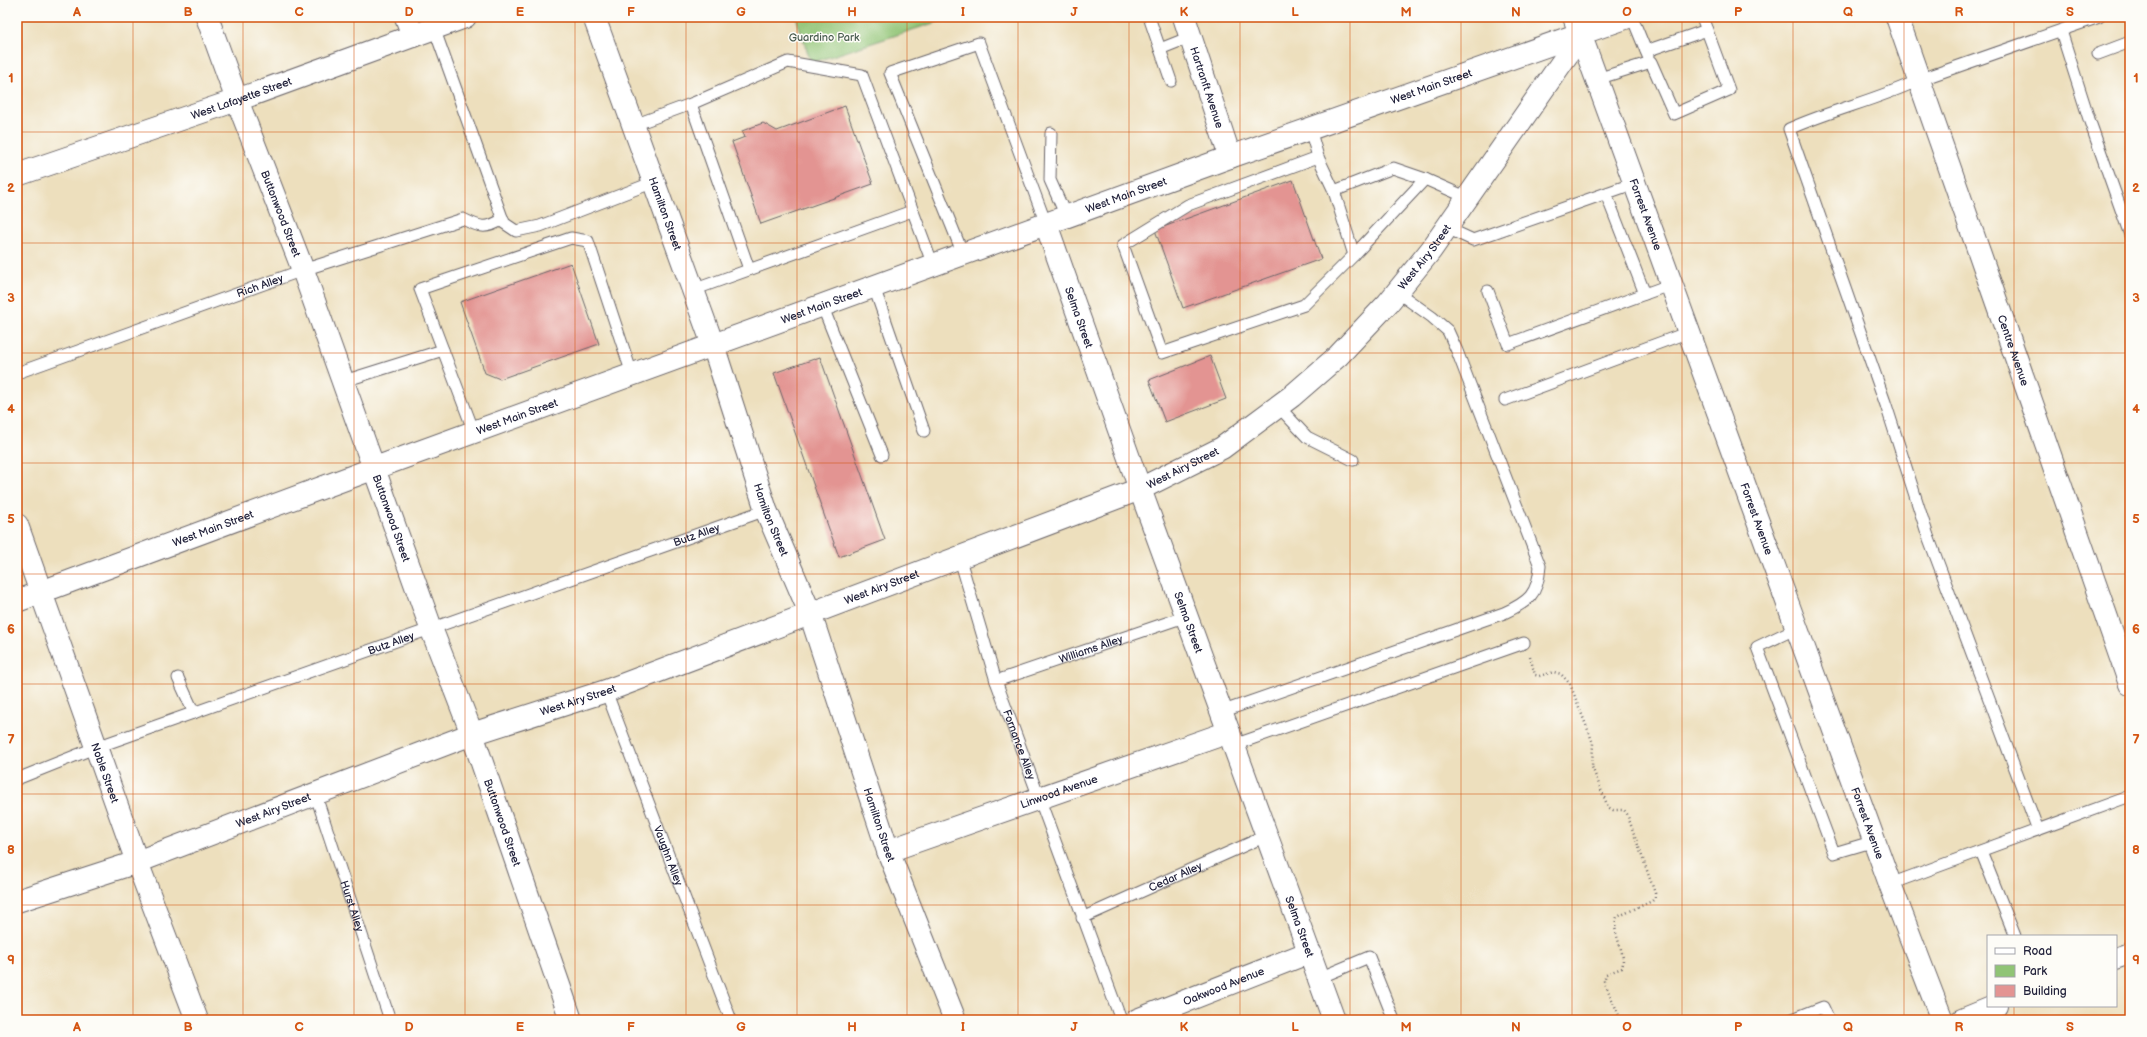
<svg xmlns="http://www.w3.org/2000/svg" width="2147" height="1037" font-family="'Balsamiq Sans',sans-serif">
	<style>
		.green { fill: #90c475; stroke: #597358 }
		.building { fill: #e39492 }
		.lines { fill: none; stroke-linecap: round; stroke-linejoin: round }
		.lane-casing { stroke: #696468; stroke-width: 13 }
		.street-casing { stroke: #696468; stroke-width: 24 }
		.secondary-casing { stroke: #696468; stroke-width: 24 }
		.primary-casing { stroke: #696468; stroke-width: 24 }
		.path { stroke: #696468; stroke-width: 2.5; stroke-dasharray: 1 3; stroke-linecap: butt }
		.lane { stroke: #fff; stroke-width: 11 }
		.street { stroke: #fff; stroke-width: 22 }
		.secondary { stroke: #fff; stroke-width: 22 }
		.primary { stroke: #fff; stroke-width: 22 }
		.grid { fill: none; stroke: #d45411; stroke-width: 1; stroke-opacity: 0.55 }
		.labels { text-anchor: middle; stroke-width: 3; stroke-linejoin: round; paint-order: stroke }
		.park-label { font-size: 11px; fill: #485b4f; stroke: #fdfcf7 }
		.street-label { font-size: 11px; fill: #22223b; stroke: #fdfcf7 }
		.neatline { fill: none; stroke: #d45411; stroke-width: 1.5 }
		.grid-label { font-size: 13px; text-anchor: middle; font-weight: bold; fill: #d45411 }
	</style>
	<rect width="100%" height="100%" fill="#fdfcf7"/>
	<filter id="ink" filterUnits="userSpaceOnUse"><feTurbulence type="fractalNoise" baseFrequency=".025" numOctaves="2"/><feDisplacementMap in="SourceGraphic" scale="8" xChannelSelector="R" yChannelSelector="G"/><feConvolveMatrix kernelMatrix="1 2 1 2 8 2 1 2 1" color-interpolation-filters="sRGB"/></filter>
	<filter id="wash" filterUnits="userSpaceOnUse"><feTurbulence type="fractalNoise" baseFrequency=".012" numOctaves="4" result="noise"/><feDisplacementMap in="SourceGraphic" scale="16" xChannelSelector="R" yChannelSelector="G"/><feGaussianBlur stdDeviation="0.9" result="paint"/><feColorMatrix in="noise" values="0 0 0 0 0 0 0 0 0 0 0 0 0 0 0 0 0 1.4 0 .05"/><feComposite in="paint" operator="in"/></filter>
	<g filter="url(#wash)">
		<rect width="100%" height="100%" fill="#eddfbd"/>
		<polygon class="green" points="796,17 952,17 811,63"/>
		<g id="blocks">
			<g class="building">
				<polygon points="845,106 873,184 761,224 732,142 745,137 742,131 763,123 777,131"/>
				<polygon points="1293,180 1321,259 1183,308 1155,230"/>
				<polygon points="571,263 599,344 500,379 485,373 460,302"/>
				<polygon points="1210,356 1226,399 1165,422 1149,380"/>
				<polygon points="820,357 885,540 839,557 774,373"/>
			</g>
		</g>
	</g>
	<g filter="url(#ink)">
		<use href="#blocks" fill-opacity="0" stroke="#696468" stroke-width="1"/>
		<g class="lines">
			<g class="lane-casing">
				<g id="lane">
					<polyline points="1149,17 1171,81"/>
					<polyline points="1632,17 1648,56"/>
					<polyline points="434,28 504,223 516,231 540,226 654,182"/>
					<polyline points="2061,31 2089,119 2130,235"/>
					<polyline points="1160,49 1190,37"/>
					<polyline points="1646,51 1707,30"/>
					<polyline points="2098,54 2130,42"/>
					<polyline points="1597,79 1651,62 1674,114 1729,90 1702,17"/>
					<polyline points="634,125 691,104"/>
					<polyline points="1310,129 1318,157 1334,191 1354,255"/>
					<polyline points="1051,133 1050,180 1066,216"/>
					<polyline points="1318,157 1188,205 1123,245 1162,353 1304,305 1354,255 1425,179 1468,198"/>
					<polyline points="1334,191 1393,168 1425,179"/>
					<polyline points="1606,194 1645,294"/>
					<polyline points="1447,228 1473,240 1635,183"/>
					<polyline points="963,254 890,73 979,43 1046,224"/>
					<polyline points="749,269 691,104 788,62 862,75 933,265"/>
					<polyline points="874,287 924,431"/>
					<polyline points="693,290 912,211"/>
					<polyline points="1488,291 1508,344 1672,284"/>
					<polyline points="822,305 882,455"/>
					<path id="s1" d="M 17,373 L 303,270 L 463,219 C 479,227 486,230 503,219"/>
					<polyline points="344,381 443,350"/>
					<polyline points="1505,400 1689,332"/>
					<polyline points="1278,406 1307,437 1353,460"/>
					<polyline points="474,432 420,289 571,238 588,241 632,374"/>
					<path id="s2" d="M 959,556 L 996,681 L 1121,1020"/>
					<polyline points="1797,628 1757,647 1834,853 1875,841"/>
					<polyline points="178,678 194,713"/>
					<path id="s3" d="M 996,681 L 1187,616"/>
					<path id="s4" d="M 606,691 L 731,1020"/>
					<path d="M 1221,712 L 1504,613 C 1528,602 1538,595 1540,566 L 1457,351 L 1448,331 L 1432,317 L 1397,292"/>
					<polyline points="1234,745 1524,643"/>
					<path id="s5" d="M 17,779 L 97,747 L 766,510"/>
					<path id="s6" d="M 315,793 L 390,1020"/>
					<path d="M 2038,830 L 1928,536 L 1886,405 L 1789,129 C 1831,110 1877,100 1919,80 L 2099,17"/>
					<polyline points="1981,851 2015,936"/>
					<polyline points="1890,884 2130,796"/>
					<path id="s7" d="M 1082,918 L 1268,835"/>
					<polyline points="1319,978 1369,957 1394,1020"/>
					<polyline points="1790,1020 1823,1007 1829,1020"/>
				</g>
			</g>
			<g class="street-casing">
				<g id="street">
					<path id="s8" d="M 207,17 L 237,100 L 303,270 L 431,628 L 472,734 L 571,1020"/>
					<polyline points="406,17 413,36"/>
					<path id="s9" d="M 594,17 L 713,345 L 766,510 L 810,613 L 888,851 L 955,1020"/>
					<path id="s10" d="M 1184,17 L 1230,157"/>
					<path id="s11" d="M 1574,17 L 1890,884 L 1942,1020"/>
					<path id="s12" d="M 1897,17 L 2130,684"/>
					<path id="s13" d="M 17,175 L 237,100 L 465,17"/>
					<path id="s14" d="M 1046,224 L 1140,489 L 1334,1020"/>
					<path id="s15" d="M 17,525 L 137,862 L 197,1020"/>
					<path id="s16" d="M 888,851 L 1229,732"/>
					<path id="s17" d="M 1137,1020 L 1310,952"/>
				</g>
			</g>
			<g class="secondary-casing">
				<g id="secondary">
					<path id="s18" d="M 17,901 L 137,862 L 472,734 L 606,691 L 1140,489 L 1222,448 L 1292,396 L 1338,356 L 1388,303 L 1431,250 L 1581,35"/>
					<polyline points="2116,958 2130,953"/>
					<polyline points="1962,1020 1996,1006"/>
				</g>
			</g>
			<g class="primary-casing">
				<g id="primary">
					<path id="s19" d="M 17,601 L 375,468 L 1230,157 L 1628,17"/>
				</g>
			</g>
			<path class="path" d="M 1530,656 L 1535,675 L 1539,676 L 1554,672 L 1561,674 L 1570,684 L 1593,743 L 1592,767 L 1608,807 L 1613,810 L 1624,810 L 1627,814 L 1655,893 L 1655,898 L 1652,901 L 1617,917 C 1610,934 1627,950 1622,968 L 1606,974 L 1604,981 L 1621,1020"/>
			<use href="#lane" class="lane"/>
			<use href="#street" class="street"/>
			<use href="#secondary" class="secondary"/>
			<use href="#primary" class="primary"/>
		</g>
	</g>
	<path class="grid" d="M 133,17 L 133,1020M 243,17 L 243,1020M 354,17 L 354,1020M 465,17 L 465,1020M 575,17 L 575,1020M 686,17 L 686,1020M 797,17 L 797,1020M 907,17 L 907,1020M 1018,17 L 1018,1020M 1129,17 L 1129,1020M 1240,17 L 1240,1020M 1350,17 L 1350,1020M 1461,17 L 1461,1020M 1572,17 L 1572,1020M 1682,17 L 1682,1020M 1793,17 L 1793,1020M 1904,17 L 1904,1020M 2014,17 L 2014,936M 17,132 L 2130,132M 17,243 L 2130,243M 17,353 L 2130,353M 17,463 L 2130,463M 17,574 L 2130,574M 17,684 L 2130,684M 17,794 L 2130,794M 17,905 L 2130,905M 2014,1006 L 2014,1020"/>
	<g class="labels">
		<g class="park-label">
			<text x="824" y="41">Guardino Park</text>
		</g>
		<g class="street-label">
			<text dy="4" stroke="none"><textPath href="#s10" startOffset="74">Hartranft Avenue</textPath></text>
			<text dy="4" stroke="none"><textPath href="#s19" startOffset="1505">West Main Street</textPath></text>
			<text dy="4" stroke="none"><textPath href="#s13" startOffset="237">West Lafayette Street</textPath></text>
			<text dy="4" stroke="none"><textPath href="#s19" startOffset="1181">West Main Street</textPath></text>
			<text dy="4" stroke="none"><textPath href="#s8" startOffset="210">Buttonwood Street</textPath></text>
			<text dy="4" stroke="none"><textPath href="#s9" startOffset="209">Hamilton Street</textPath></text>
			<text dy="4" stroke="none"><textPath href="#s11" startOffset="210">Forrest Avenue</textPath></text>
			<text dy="4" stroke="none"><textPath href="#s18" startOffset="1568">West Airy Street</textPath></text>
			<text dy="4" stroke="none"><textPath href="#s1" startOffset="258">Rich Alley</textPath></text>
			<text dy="4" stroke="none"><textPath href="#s19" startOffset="857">West Main Street</textPath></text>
			<text dy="4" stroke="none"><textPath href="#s14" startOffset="99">Selma Street</textPath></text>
			<text dy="4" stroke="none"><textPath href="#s12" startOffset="353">Centre Avenue</textPath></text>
			<text dy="4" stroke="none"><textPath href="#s19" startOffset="533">West Main Street</textPath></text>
			<text dy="4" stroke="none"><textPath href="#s18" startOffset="1244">West Airy Street</textPath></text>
			<text dy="4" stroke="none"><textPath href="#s8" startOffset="534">Buttonwood Street</textPath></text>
			<text dy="4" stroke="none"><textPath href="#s11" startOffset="534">Forrest Avenue</textPath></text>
			<text dy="4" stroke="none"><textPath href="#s9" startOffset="533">Hamilton Street</textPath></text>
			<text dy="4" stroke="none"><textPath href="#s19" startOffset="209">West Main Street</textPath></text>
			<text dy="4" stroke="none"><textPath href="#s5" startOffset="722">Butz Alley</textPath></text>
			<text dy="4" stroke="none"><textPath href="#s18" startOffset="920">West Airy Street</textPath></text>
			<text dy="4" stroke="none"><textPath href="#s14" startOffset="423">Selma Street</textPath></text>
			<text dy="4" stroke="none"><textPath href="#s5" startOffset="398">Butz Alley</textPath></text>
			<text dy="4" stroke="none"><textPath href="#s3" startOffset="100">Williams Alley</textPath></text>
			<text dy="4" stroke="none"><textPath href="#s18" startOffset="596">West Airy Street</textPath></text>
			<text dy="4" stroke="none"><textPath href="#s2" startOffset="198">Fornance Alley</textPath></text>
			<text dy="4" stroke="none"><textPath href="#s15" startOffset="263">Noble Street</textPath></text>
			<text dy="4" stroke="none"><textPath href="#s16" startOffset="181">Linwood Avenue</textPath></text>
			<text dy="4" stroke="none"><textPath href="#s18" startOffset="272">West Airy Street</textPath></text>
			<text dy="4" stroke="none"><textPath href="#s8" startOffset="858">Buttonwood Street</textPath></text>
			<text dy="4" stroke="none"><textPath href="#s11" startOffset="858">Forrest Avenue</textPath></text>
			<text dy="4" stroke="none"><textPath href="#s9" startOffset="857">Hamilton Street</textPath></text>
			<text dy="4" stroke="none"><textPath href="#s4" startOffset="176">Vaughn Alley</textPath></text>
			<text dy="4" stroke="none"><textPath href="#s7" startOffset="102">Cedar Alley</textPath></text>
			<text dy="4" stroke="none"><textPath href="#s6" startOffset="119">Hurst Alley</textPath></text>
			<text dy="4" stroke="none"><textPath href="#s14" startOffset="747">Selma Street</textPath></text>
			<text dy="4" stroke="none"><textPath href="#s17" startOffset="93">Oakwood Avenue</textPath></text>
		</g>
	</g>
	<rect width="2147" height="1037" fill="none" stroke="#fdfcf7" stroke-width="44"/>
	<rect x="1987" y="935" width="130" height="72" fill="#fdfcf7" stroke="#a5a5ac"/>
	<rect x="1995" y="948" width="20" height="6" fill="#ffffff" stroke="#a5a5ac"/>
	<text x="2023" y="955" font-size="12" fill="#22223b">Road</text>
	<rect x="1995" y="965" width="20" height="12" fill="#90c475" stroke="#a5a5ac"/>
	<text x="2023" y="975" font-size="12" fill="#22223b">Park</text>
	<rect x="1995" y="985" width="20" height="12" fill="#e39492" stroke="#a5a5ac"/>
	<text x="2023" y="995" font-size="12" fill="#22223b">Building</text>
	<rect x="22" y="22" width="2103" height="993" class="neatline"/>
	<g class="grid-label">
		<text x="77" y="16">A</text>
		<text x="188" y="16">B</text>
		<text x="299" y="16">C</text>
		<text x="409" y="16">D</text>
		<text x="520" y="16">E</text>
		<text x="631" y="16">F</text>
		<text x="741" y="16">G</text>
		<text x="852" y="16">H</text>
		<text x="963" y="16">I</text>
		<text x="1074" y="16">J</text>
		<text x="1184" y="16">K</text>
		<text x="1295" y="16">L</text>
		<text x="1406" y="16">M</text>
		<text x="1516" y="16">N</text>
		<text x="1627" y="16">O</text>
		<text x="1738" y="16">P</text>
		<text x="1848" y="16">Q</text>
		<text x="1959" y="16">R</text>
		<text x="2070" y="16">S</text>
		<text x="11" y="82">1</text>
		<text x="2136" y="82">1</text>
		<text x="11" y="192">2</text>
		<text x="2136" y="192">2</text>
		<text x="11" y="302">3</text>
		<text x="2136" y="302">3</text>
		<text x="11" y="413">4</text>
		<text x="2136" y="413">4</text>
		<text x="11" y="523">5</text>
		<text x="2136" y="523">5</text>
		<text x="11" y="633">6</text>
		<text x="2136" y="633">6</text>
		<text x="11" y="744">7</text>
		<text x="2136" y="744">7</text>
		<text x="11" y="854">8</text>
		<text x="2136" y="854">8</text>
		<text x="11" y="964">9</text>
		<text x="2136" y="964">9</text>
		<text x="77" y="1031">A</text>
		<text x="188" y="1031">B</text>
		<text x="299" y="1031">C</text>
		<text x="409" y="1031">D</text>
		<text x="520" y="1031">E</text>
		<text x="631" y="1031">F</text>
		<text x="741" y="1031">G</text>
		<text x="852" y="1031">H</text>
		<text x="963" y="1031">I</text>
		<text x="1074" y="1031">J</text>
		<text x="1184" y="1031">K</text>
		<text x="1295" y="1031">L</text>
		<text x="1406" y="1031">M</text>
		<text x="1516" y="1031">N</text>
		<text x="1627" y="1031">O</text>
		<text x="1738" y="1031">P</text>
		<text x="1848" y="1031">Q</text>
		<text x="1959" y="1031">R</text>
		<text x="2070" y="1031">S</text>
	</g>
</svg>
